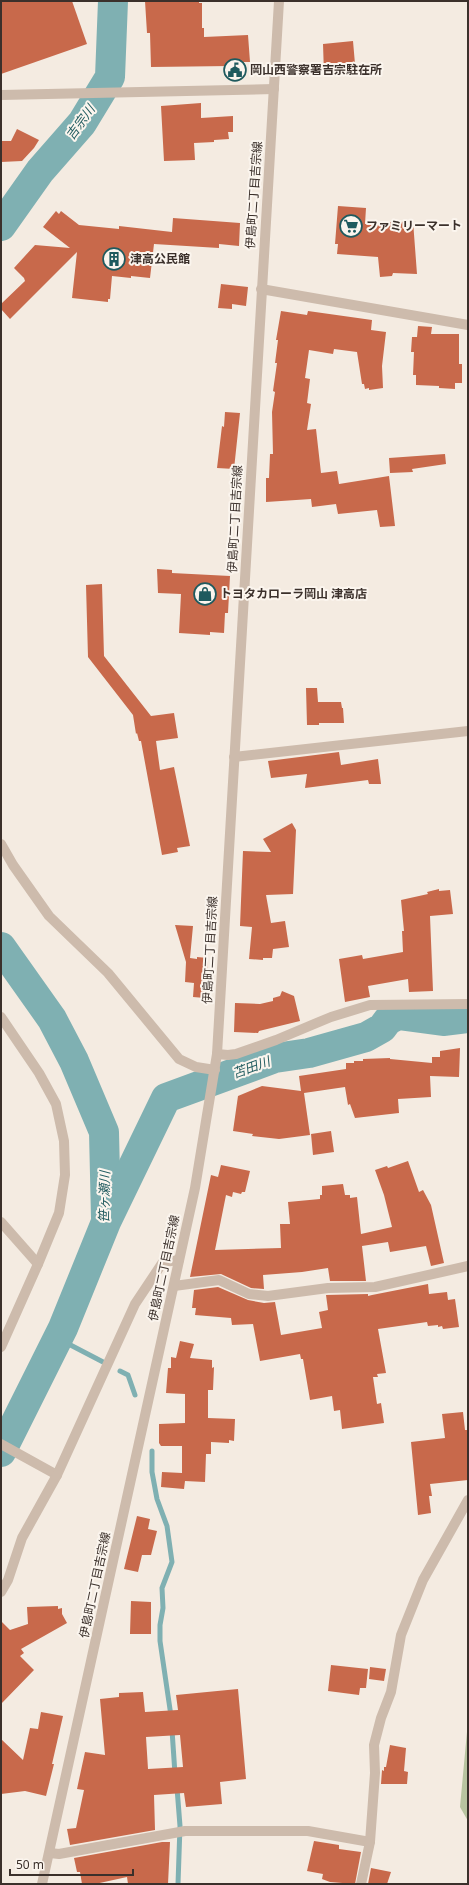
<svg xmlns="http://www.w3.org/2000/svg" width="469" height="1885" font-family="'Noto Sans','Noto Sans JP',sans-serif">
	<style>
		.green { fill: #b8c4a0 }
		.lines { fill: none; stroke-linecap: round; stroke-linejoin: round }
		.stream { stroke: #7fb0b2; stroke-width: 5 }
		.river { stroke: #7fb0b2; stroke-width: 30 }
		.building { fill: #c8694b; fill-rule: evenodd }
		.minor { stroke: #cdbbac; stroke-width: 10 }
		.tertiary { stroke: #cdbbac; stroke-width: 10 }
		.labels { text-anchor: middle; stroke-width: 4; stroke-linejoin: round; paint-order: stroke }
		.poi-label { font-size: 12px; font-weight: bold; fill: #3b302b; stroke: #fbf5ee; text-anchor: start }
		.street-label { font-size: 12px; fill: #3b302b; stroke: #fbf5ee }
		.water-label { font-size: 13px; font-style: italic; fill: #1f5a5e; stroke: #fbf5ee }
	</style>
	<rect width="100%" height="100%" fill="#f4ebe1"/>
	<polygon class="green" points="468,1721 468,1821 460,1807"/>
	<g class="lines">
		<g class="stream">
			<polyline points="57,1338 105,1363"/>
			<polyline points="120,1371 128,1375 135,1395"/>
			<polyline points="152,1451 152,1472 157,1499 167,1526 172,1562 162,1588 163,1608 160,1625 160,1641 171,1716"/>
			<polyline points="172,1730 175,1774"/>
			<polyline points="177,1788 180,1826 178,1884"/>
		</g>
		<g class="river">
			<polyline points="1,226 40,171 82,123 110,77 113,1"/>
			<polyline points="1,947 52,1019 74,1061 104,1132 106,1218"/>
			<polyline points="1,1452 63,1328 106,1222 166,1098 275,1058 309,1053 366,1037 382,1028 388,1020 398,1015 443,1021 468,1018"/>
		</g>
	</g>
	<g class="building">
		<polygon points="1,1 72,1 87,44 1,74"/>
		<polygon points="145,1 199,1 199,3 202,3 202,28 204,28 204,37 248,35 250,62 244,62 244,74 230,75 230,66 151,67 150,33 147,33"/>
		<polygon points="353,41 355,64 353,65 353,70 324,74 323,44"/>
		<polygon points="201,103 201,118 233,116 233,132 228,132 229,139 214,140 214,142 194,143 195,160 164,161 161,106"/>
		<polygon points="17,129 39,140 34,148 22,161 1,162 1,141 11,141"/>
		<polygon points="338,206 366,208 365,224 413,221 417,274 393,273 392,276 380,277 378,257 337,254 338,244 335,244"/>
		<polygon points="56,211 59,214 61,211 79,225 119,229 119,226 172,232 173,218 240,223 239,246 219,244 219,248 154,244 150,278 131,276 131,278 112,276 110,299 108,299 108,302 72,298 77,252 10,319 1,309 1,304 25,281 24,278 14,268 35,245 70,248 43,227"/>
		<polygon points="221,284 248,287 246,306 232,304 232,309 218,308"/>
		<polygon points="281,311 307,315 308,311 372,320 371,330 386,332 382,366 383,388 369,390 369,388 365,389 364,384 362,384 357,352 334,349 333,354 309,350 305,378 310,379 307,403 311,404 307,430 316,429 321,473 337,471 339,484 389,476 395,526 380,527 377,510 338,514 336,504 312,507 311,499 266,502 266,478 269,478 270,454 273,454 272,412 275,392 273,391 277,363 275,363 278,340 276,340"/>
		<polygon points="418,326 432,327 431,334 459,334 459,364 462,364 462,383 455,383 455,389 439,388 439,386 416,385 416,375 413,375 414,352 411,352 412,337 417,337"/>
		<polygon points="225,412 240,413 234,469 217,468 222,426 224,427"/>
		<polygon points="445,454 446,464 412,469 413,472 390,473 389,458"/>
		<polygon points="157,569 172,570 172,573 230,576 228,613 225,613 224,633 210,632 210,635 179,633 181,594 158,593"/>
		<polygon points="102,584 104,656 151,716 174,713 178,738 156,741 160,770 174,767 190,846 177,848 178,852 162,855 141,741 139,741 137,733 136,734 133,715 88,657 86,585"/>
		<polygon points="306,688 317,688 318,702 341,702 342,708 343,708 344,723 319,723 319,725 307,725"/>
		<polygon points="339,752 341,765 378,759 381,784 369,784 368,780 305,788 307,774 271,778 268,761"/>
		<polygon points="292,823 296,830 293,894 266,895 271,923 285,921 289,947 273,949 272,958 263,958 263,960 249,959 252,927 240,926 243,851 271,852 263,839"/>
		<polygon points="439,889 439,891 450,890 453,914 430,916 433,991 409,992 408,979 368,986 370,997 345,1002 339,959 362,955 363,959 403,952 402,931 404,931 401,900 428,894 427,892"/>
		<polygon points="175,925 193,926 190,958 197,959 197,957 208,958 205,998 193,997 194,983 185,982 186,962"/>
		<polygon points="282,991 294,996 300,1021 259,1031 258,1033 234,1032 235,1003 260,1004 273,1001 273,998 280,996"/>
		<polygon points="460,1048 459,1077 430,1076 431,1097 398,1099 399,1113 355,1118 350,1104 348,1105 345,1087 304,1093 310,1135 279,1139 252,1136 253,1134 233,1131 238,1096 262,1086 301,1091 299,1076 346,1069 346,1063 354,1063 354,1061 363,1061 363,1059 390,1058 390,1059 432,1063 432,1057 440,1057 440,1051"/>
		<polygon points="331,1131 334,1152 313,1155 311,1134"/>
		<polygon points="408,1161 419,1192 423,1190 431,1205 444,1263 431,1266 426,1246 390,1252 388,1242 362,1246 366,1281 330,1281 328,1268 302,1272 263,1275 264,1289 251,1288 221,1274 190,1277 211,1175 218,1177 221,1165 250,1171 245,1192 242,1192 241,1194 233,1192 232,1197 226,1195 215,1250 281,1248 280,1224 290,1224 288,1202 320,1199 320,1195 322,1195 322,1186 343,1184 345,1195 350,1195 350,1198 357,1197 361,1234 392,1227 384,1195 375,1170 387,1166 388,1168"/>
		<polygon points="428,1284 429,1294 447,1292 448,1300 455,1299 459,1327 443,1329 442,1326 438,1327 438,1325 428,1326 427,1322 378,1329 386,1373 377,1374 378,1377 373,1377 377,1404 381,1403 384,1423 342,1429 340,1410 334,1411 332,1396 310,1400 303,1359 301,1359 300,1354 260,1361 253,1324 232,1325 231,1318 195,1315 196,1308 192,1308 194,1290 218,1287 248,1300 264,1303 275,1302 281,1335 322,1328 319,1312 328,1310 326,1295 368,1294 368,1296 372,1295"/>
		<polygon points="180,1341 194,1344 190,1358 212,1360 212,1368 214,1367 213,1390 208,1390 208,1418 235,1419 234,1441 229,1440 229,1443 211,1442 211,1454 206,1454 205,1482 185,1481 184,1489 161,1487 162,1472 182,1473 182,1446 161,1446 159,1443 159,1424 185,1423 185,1394 166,1393 168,1368 171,1368 171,1357 176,1358"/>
		<polygon points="463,1412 465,1430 468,1430 468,1480 430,1484 432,1496 429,1496 431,1513 418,1515 411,1442 445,1438 442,1414"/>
		<polygon points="137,1516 150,1519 148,1529 157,1531 151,1555 142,1555 138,1572 124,1569"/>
		<polygon points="131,1601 151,1602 151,1634 130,1634"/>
		<polygon points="58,1606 58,1609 62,1608 62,1614 67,1623 21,1649 24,1653 20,1656 34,1670 1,1704 1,1621 10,1630 28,1624 27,1607"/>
		<polygon points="331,1665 368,1669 366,1688 360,1688 359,1695 328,1691"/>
		<polygon points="370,1667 386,1669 384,1681 369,1679"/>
		<path d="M 238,1689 L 246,1779 L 220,1782 L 222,1804 L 186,1807 L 184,1793 L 154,1795 L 155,1830 L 70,1845 L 67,1829 L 76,1828 L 84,1790 L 77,1789 L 85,1752 L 105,1755 L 100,1699 L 119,1697 L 119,1693 L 143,1692 L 145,1712 L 178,1710 L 176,1695 ZM 180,1735 L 183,1767 L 148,1769 L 146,1737 Z"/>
		<polygon points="41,1712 63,1716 52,1764 54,1764 46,1796 25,1791 1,1794 1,1739 23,1760 30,1728 38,1729"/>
		<polygon points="390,1745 406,1748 404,1771 408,1772 407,1784 381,1784 382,1770 384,1771 384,1767 386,1767"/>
		<polygon points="314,1841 339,1845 339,1849 361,1852 355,1884 330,1882 322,1879 323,1874 307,1871"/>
		<polygon points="162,1842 170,1842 168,1884 128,1884 127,1877 95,1884 82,1884 80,1872 77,1872 74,1858"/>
		<polygon points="371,1868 391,1872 387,1884 368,1884"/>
	</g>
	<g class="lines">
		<g class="minor">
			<polyline points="1,95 274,89"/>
			<polyline points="234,757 468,731"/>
			<polyline points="1,1017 39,1073 56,1104 64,1141 65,1175 59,1213 38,1264 1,1347"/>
			<polyline points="217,1054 228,1055 236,1054 276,1040 331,1017 370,1005 468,1004"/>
			<polyline points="1,1222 38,1264"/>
			<polyline points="174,1286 219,1280 249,1294 268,1296 328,1288 375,1287 468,1266"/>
			<polyline points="1,1444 57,1475"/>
			<polyline points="1,1592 8,1580 22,1538 57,1475 135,1304 163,1262 179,1260"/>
			<polyline points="50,1853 59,1854 185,1831 308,1831 370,1842"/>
			<polyline points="361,1884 370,1842 375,1773 374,1745 381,1718 391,1692 401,1635 423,1580 468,1500"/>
		</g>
		<g class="tertiary">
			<polyline points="261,289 468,325"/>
			<polyline points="1,844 13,865 49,916 108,973 179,1059 196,1067 215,1070"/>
			<polyline points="42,1884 195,1188 217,1054 279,1"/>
		</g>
	</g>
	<defs>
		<g id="civic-ring" transform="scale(1.15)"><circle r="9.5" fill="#fbf5ee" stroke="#1f5a5e" stroke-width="1.5"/><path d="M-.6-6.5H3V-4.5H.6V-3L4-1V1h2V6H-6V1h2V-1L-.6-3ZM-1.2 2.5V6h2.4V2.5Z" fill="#1f5a5e"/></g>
		<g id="supermarket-ring" transform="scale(1.15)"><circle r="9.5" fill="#fbf5ee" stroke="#1f5a5e" stroke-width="1.5"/><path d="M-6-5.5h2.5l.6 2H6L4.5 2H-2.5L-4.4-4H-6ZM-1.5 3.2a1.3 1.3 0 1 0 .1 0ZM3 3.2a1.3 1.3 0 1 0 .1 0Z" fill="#1f5a5e"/></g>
		<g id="building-ring" transform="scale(1.15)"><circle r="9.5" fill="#fbf5ee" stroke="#1f5a5e" stroke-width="1.5"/><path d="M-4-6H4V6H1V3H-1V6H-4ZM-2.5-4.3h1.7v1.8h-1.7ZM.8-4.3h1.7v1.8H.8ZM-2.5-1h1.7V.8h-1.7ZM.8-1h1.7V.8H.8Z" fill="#1f5a5e"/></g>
		<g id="shop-ring" transform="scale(1.15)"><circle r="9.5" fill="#fbf5ee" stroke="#1f5a5e" stroke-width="1.5"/><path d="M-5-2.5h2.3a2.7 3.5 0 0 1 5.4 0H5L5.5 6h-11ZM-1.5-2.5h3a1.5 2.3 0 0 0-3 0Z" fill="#1f5a5e"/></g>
	</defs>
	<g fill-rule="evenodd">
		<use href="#civic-ring" x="235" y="70"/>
		<use href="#supermarket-ring" x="351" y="226"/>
		<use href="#building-ring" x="114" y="259"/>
		<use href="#shop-ring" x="205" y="594"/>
	</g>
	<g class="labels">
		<g class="poi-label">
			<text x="250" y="74">岡山西警察署吉宗駐在所</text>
			<text x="366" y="230">ファミリーマート</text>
			<text x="130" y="263">津高公民館</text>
			<text x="220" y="598">トヨタカローラ岡山 津高店</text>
		</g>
		<g class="street-label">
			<text transform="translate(254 195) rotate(-86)" y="4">伊島町二丁目吉宗線</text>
			<text transform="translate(235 519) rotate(-87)" y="4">伊島町二丁目吉宗線</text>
			<text transform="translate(210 950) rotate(-87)" y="4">伊島町二丁目吉宗線</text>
			<text transform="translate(164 1268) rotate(-78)" y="4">伊島町二丁目吉宗線</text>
			<text transform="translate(95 1585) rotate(-78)" y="4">伊島町二丁目吉宗線</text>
		</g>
		<g class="water-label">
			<text transform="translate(80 122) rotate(-54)" y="5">吉宗川</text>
			<text transform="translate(251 1067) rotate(-20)" y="5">苫田川</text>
			<text transform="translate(104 1197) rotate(-89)" y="5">笹ヶ瀬川</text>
		</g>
	</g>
	<rect width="469" height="1885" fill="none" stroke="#3b302b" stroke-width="4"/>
	<path d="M10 1869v6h123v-6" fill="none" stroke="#3b302b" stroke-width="2"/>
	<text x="16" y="1869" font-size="12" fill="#3b302b" stroke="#fbf5ee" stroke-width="3" paint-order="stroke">50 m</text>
</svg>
